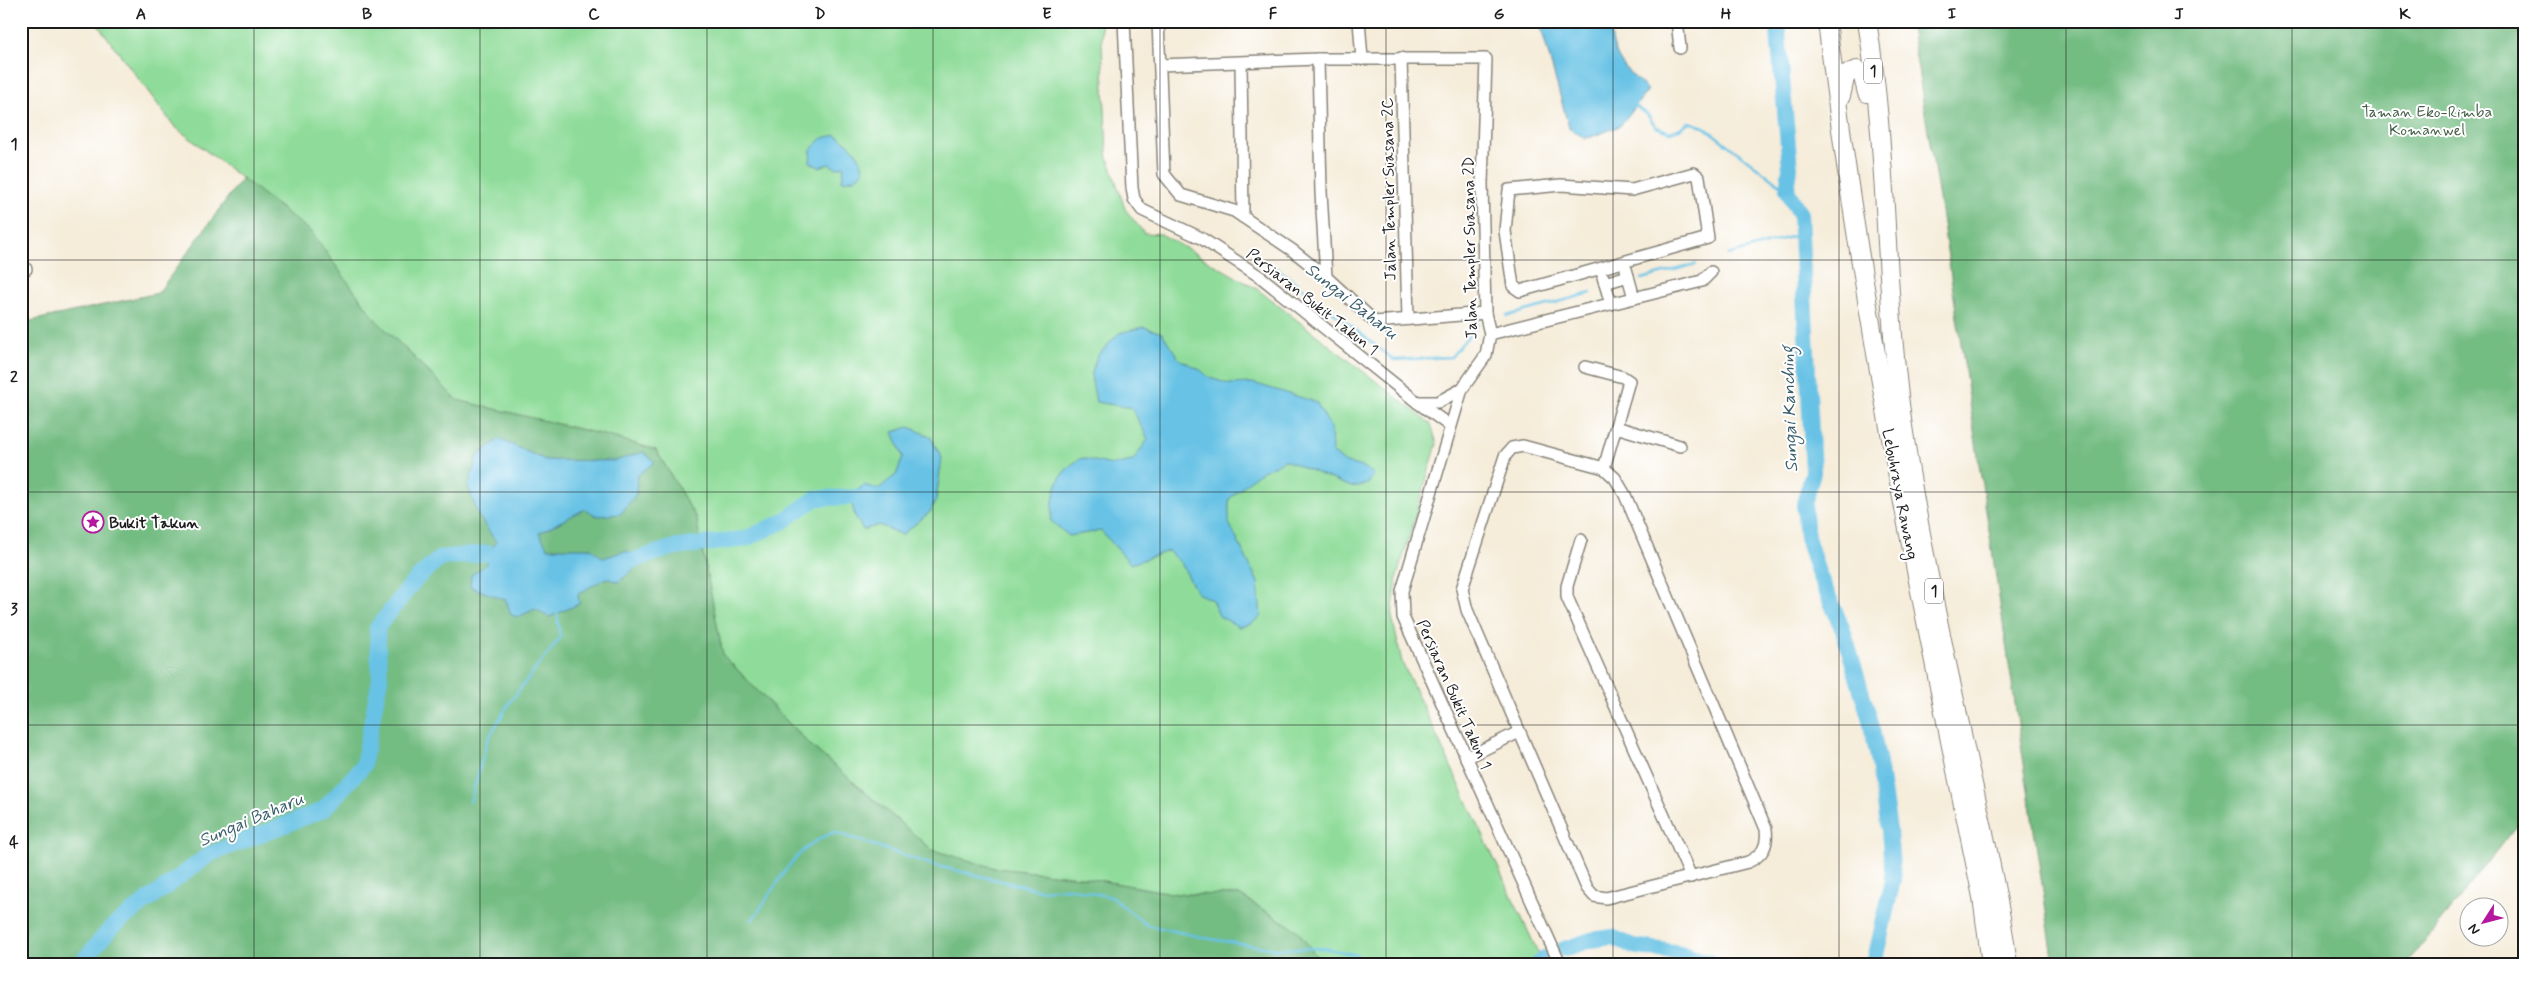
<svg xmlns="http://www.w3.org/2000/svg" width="2546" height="985" font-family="Mynerve,sans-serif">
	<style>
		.green { fill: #8fdc9a; stroke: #567c5b }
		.forest { fill: #73bc82; stroke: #486c4f }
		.water { fill: #67c2e5; stroke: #426f80 }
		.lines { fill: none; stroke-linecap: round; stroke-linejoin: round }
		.stream { stroke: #67c2e5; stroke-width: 2.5 }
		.river { stroke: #67c2e5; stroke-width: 16 }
		.minor-casing { stroke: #88847a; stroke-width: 14 }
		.trunk-casing { stroke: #88847a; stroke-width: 20 }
		.minor { stroke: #fff; stroke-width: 11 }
		.trunk { stroke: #fff; stroke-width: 18 }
		.grid { fill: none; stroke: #1c1c1c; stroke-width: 1; stroke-opacity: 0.55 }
		.labels { text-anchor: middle; stroke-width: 4; stroke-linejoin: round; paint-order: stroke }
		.shield { fill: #fff; stroke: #606060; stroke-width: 1 }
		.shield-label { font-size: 15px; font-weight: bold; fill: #1c1c1c }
		.park-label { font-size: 16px; fill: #445f48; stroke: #fff }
		.street-label { font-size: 16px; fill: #1c1c1c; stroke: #fff }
		.poi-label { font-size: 16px; font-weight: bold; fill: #1c1c1c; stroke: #fff; text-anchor: start }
		.water-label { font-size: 18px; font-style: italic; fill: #3a5e6c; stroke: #fff }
		.neatline { fill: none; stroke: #1c1c1c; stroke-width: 2 }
		.grid-label { font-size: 16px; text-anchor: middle; font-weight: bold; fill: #1c1c1c }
	</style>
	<rect width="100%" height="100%" fill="#fff"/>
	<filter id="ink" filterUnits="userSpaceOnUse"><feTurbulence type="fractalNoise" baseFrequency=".02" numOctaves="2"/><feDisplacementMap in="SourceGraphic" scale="10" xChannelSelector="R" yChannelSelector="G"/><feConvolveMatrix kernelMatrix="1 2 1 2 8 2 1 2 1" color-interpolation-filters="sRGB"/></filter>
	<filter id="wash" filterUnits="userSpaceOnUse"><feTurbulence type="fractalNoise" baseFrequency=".0096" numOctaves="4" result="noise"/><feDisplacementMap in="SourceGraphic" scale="20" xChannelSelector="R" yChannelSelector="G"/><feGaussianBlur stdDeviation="1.12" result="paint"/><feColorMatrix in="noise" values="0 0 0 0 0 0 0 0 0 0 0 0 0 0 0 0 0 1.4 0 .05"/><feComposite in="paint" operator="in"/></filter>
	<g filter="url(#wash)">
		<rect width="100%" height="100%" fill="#f5ecd9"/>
		<polygon class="green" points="105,21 1101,21 1107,154 1125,209 1144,233 1161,234 1257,289 1431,424 1437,444 1397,577 1392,617 1402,662 1542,961 1541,964 1322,964 1297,930 1239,895 1177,894 1080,877 995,868 932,850 808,743 723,655 696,518 656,450 608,436 457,400 376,320 310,231 174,126 98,25"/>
		<g class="forest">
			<polygon points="1910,21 2525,21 2525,816 2407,964 2054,964 1942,217"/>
			<polygon points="242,178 310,231 376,320 457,400 608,436 656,450 696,518 723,655 808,743 932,850 995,868 1080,877 1177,894 1239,895 1297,930 1322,964 21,964 21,323 158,293"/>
		</g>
		<g class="water">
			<path d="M 1536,21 L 1609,21 C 1614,60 1620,64 1648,90 L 1620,126 L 1586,139 L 1569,128 L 1542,31 Z"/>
			<path d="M 836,135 C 850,144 863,155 863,172 L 854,179 L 842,181 L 844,166 L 836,168 L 829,164 L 819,167 L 810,162 L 811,149 L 823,138 Z"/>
			<path d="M 1144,327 L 1162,333 L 1179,359 L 1199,369 L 1210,378 L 1229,384 L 1253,383 L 1316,402 L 1331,428 L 1332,452 L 1346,463 L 1363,467 L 1374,474 L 1368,484 L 1351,487 L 1285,460 L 1257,474 L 1229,499 L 1229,523 L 1258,582 L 1261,617 L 1251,624 L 1239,627 L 1219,616 L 1212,600 L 1197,593 L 1181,563 L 1168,551 L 1131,564 L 1101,531 L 1069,536 L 1051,521 C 1054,492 1054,473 1082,458 L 1112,465 L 1133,461 L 1148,439 L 1132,408 L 1096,402 L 1091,376 L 1097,356 L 1119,333 Z"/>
			<polygon points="909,427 930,436 942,458 936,500 930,512 902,535 879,525 863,530 855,516 850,496 864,485 878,489 896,475 903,457 893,432"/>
			<polygon points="499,439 546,460 615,461 643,452 655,462 637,476 636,494 621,514 597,516 585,509 539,533 548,548 591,548 603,558 625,551 641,556 639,564 619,582 606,578 578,594 579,604 549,617 535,609 518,617 511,615 506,600 470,587 471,575 487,564 488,553 496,542 478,515 468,487 477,457"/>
		</g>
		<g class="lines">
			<g class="stream">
				<polyline points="1635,106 1647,114 1656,127 1670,132 1679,129 1689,122 1704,127 1787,190"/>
				<polyline points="1728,255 1801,234"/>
				<polyline points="1277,268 1394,360 1451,357 1478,324"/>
				<polyline points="1642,279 1696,264"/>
				<polyline points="1507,316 1591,293"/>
				<polyline points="470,802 488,739 509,703 560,638 557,612"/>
				<path d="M 752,920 C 779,885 789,849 834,832 L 933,865 L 1040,890 L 1070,888 L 1111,897 L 1147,925 L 1210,939 L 1275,949 L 1324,948 L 1357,955 L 1369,964"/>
			</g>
			<g class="river">
				<polyline points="1777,21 1790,168 1787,190 1800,214 1801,234 1813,472 1804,504 1807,537 1817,570 1843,630 1870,720 1879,763 1889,830 1893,880 1874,964"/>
				<polyline points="622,564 671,548 745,539 782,522 816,498 872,497"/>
				<polyline points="1564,949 1591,940 1612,937 1633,946 1680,953 1714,964"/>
				<polyline points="80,964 112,927 210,854 323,810 363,766 380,679 377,628 415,580 440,558 488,553 505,564"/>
				<polyline points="1538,964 1546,958"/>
			</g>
		</g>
	</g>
	<g filter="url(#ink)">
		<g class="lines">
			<g class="minor-casing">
				<g id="minor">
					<polyline points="1124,21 1132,188 1134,199 1142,210 1201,238 1262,278 1417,402 1450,426"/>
					<polyline points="1158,21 1164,174 1181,195 1234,211 1292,250 1326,277 1375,322 1485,313"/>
					<polyline points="1359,21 1362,59"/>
					<polyline points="1677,21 1680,48"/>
					<polyline points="1401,58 1408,319"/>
					<polyline points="1318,59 1321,192 1326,277"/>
					<polyline points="1241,63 1243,217"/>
					<polyline points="1160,65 1318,59 1486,59 1482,184 1485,313 1490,334 1486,355 1462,389 1402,591 1403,617 1560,964"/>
					<polygon points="1694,173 1699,177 1708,238 1520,291 1513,286 1505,231 1509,190 1561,185 1632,190"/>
					<polyline points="21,264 26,269"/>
					<polyline points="1626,269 1634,298"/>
					<polyline points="1603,277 1611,304"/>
					<polyline points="1605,283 1628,276"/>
					<polyline points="1490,334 1702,281 1711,272"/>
					<polyline points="1585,367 1623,377 1629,381 1604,468"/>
					<polyline points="1417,402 1438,402 1462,389"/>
					<polyline points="1616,427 1680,446"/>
					<path d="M 1523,446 L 1604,468 L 1615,478 L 1625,495 L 1766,829 C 1768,846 1763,855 1748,862 L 1606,898 L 1594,896 L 1587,888 L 1467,610 L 1462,589 L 1505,456 L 1512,448 Z"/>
					<polyline points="1581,540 1567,586 1567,597 1691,877"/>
					<polyline points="1466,758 1519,732"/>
				</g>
			</g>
			<g class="trunk-casing">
				<g id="trunk">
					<path d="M 1827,21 C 1862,316 1922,607 1982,897 L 1991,964"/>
					<path d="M 1867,21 C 1890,162 1883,306 1906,446 C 1922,550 1945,654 1967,757 C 1982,825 1999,894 2008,964"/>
					<polyline points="1841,96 1846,74 1857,70 1862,73 1867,93"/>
				</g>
			</g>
			<use href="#minor" class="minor"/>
			<use href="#trunk" class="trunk"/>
		</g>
	</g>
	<path class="grid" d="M 254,21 L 254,964M 480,21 L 480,964M 707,21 L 707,964M 933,21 L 933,964M 1160,21 L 1160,964M 1386,21 L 1386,964M 1613,21 L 1613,964M 1839,21 L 1839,964M 2066,21 L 2066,964M 2292,21 L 2292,964M 21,260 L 2525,260M 21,492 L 2525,492M 21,725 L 2525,725"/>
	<defs>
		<g id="sight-ring" transform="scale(1.125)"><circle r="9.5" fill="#fff" stroke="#b5179e" stroke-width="1.5"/><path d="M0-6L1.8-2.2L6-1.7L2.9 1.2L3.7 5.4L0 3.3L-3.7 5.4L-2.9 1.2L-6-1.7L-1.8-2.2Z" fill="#b5179e"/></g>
	</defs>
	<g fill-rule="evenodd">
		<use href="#sight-ring" x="93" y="522"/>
	</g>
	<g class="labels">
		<g class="shield">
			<rect x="1864" y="58.5" width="18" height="25" rx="4"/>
			<rect x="1925" y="578.5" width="18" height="25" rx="4"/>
		</g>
		<g class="shield-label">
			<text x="1873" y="76">1</text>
			<text x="1934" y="596">1</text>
		</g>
		<g class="park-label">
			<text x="2427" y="117">Taman Eko-Rimba<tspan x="2427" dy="18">Komanwel</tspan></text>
		</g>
		<g class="street-label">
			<text transform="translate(1388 189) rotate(-91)" y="6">Jalan Templer Suasana 2C</text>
			<text transform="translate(1469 248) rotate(-91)" y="6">Jalan Templer Suasana 2D</text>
			<text transform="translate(1313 301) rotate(38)" y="6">Persiaran Bukit Takun 1</text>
			<text transform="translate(1901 494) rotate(79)" y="6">Lebuhraya Rawang</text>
			<text transform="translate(1455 694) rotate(66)" y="6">Persiaran Bukit Takun 1</text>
		</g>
		<g class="poi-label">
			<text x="109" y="528">Bukit Takun</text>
		</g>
		<g class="water-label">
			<text transform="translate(1352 301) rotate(38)" y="6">Sungai Baharu</text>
			<text transform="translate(1789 409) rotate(-92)" y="6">Sungai Kanching</text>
			<text transform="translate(251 819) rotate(-23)" y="6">Sungai Baharu</text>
		</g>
	</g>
	<rect width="2546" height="985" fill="none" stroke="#fff" stroke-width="55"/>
	<g transform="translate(2484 922) rotate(234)"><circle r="24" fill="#ffffff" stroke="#a4a4a4"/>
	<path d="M0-4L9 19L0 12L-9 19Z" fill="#b5179e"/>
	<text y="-8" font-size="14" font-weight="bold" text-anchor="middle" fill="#1c1c1c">N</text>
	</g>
	<rect x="28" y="28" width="2490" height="930" class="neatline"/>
	<g class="grid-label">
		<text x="141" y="19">A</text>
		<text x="367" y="19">B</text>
		<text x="594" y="19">C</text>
		<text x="820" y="19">D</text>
		<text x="1047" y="19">E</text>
		<text x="1273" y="19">F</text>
		<text x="1499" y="19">G</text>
		<text x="1726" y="19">H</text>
		<text x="1952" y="19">I</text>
		<text x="2179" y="19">J</text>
		<text x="2405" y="19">K</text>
		<text x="14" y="149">1</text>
		<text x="14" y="382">2</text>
		<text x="14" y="614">3</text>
		<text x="14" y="847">4</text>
	</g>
</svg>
